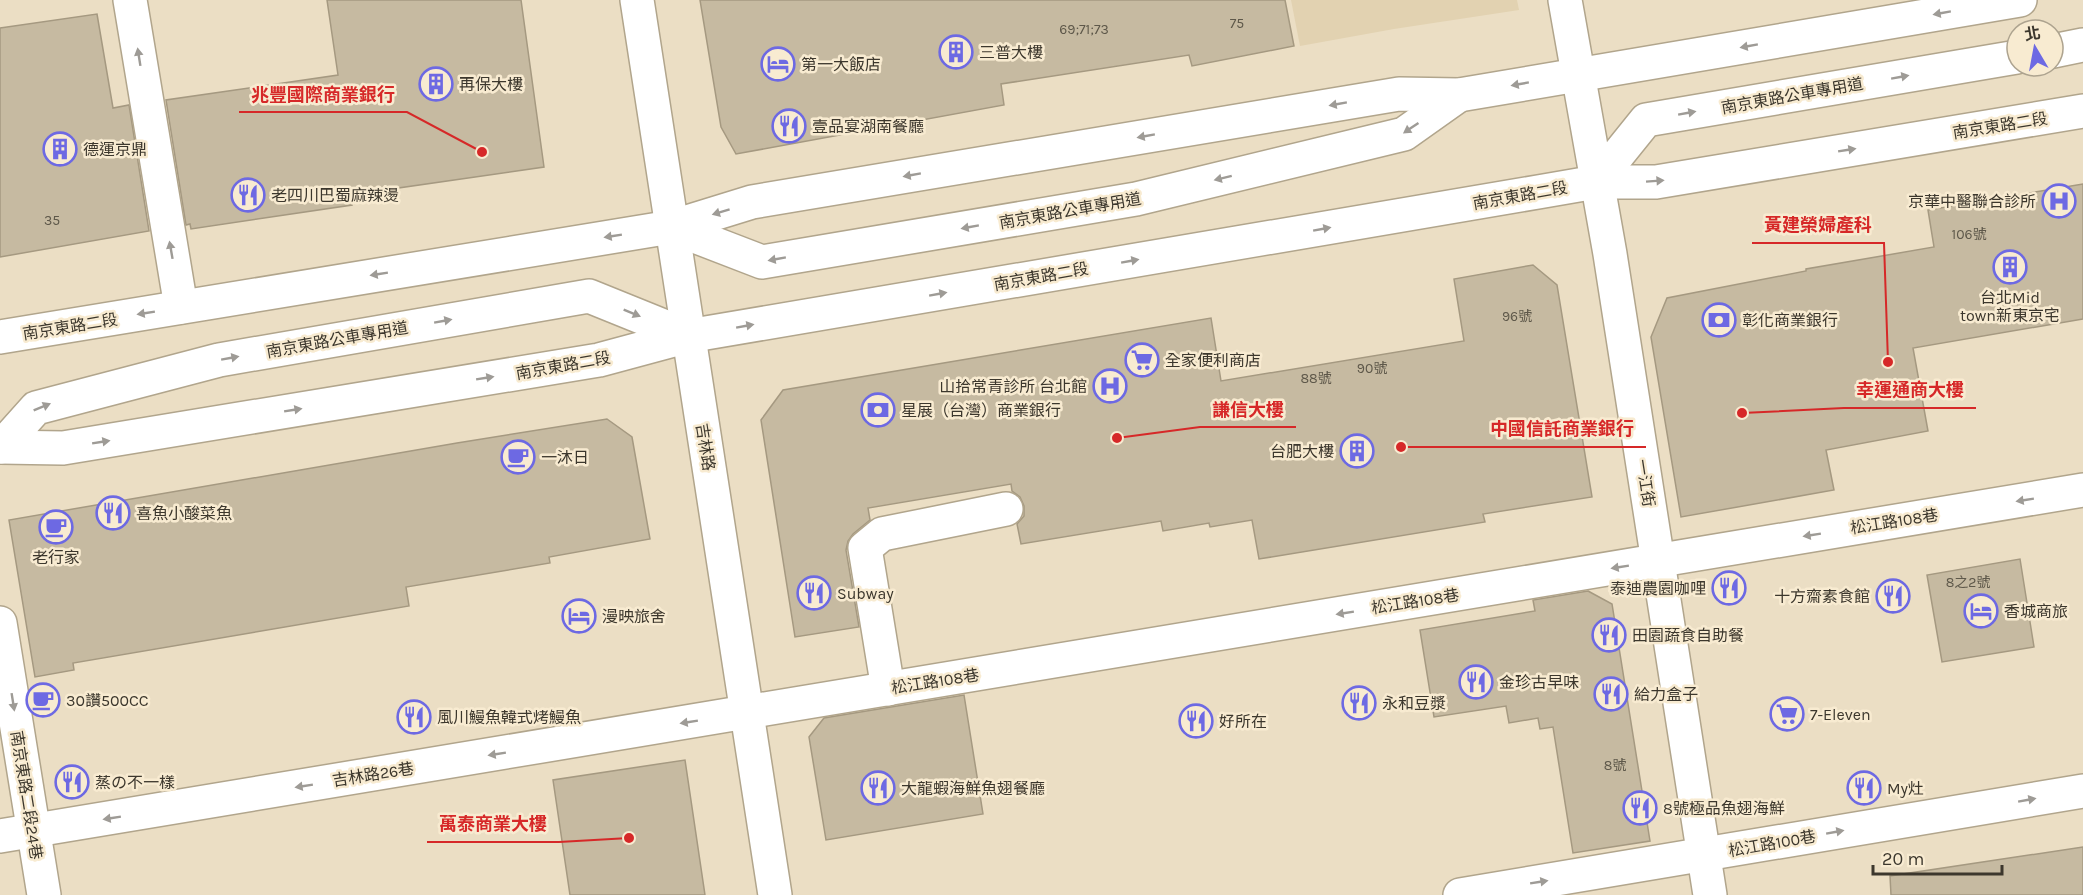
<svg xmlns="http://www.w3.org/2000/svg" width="2083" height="895" font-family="Karla,'Noto Sans TC','Noto Sans JP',sans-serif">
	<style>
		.built { fill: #e2d2b1 }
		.building { fill: #c6baa1; stroke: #a59981; stroke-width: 1.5 }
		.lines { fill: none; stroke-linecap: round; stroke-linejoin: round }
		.minor-casing { stroke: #b1a58c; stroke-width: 36 }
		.major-casing { stroke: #b1a58c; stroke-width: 36 }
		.minor { stroke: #fff; stroke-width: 33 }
		.major { stroke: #fff; stroke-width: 33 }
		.oneway { fill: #9e9b96 }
		.labels { text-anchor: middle; stroke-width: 5; stroke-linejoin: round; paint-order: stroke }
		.number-label { font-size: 14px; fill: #5e584a }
		.poi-label { font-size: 16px; fill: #3c372d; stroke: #f8ebd1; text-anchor: start }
		.street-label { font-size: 16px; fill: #3c372d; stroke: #f8ebd1 }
		.leader { fill: none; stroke: #d62828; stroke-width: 2 }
		.callout-dot { fill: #d62828; stroke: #f8ebd1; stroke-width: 2 }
		.callout-label { font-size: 18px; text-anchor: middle; font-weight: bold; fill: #d62828; stroke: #f8ebd1; stroke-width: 5; stroke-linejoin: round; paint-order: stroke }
	</style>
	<rect width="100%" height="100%" fill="#ebdec4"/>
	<polygon class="built" points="1291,0 1517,0 1519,10 1394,29 1300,46"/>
	<g class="building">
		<polygon points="327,0 521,0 544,167 350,195 352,205 191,229 190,224 186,225 166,100 338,75"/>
		<polygon points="700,0 1285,0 1294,46 1192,66 1189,55 1001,84 1004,105 736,154 721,127"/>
		<polygon points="97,14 113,108 129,105 149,231 0,257 0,28"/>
		<polygon points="2083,184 2083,319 1913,348 1928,431 1826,450 1834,490 1681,517 1651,337 1667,298 1806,271 1806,269 1934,247 1928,210"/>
		<polygon points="1533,265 1557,285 1592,497 1483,514 1485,522 1259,559 1252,520 1210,527 1209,523 1163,531 1161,521 1021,544 1017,524 1024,516 1024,506 1020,497 1012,491 1011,484 868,508 870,520 853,534 848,541 846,550 859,627 795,637 761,420 783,390 1211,318 1221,381 1464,341 1454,279"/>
		<polygon points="607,419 632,437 650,539 549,557 550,563 406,587 409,606 73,663 74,670 35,677 9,520 457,443"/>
		<polygon points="2020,559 2034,647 1942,662 1927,575"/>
		<polygon points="1588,591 1612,604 1650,841 1573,853 1553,727 1540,729 1538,718 1509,723 1506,706 1434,717 1420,630 1535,611 1533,600"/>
		<polygon points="964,695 983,814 826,840 809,737 824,718"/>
		<polygon points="685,760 705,895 570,895 553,780"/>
		<polygon points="2083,847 2083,895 1891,895 1890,876"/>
	</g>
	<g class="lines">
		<g class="minor-casing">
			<g id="minor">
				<polyline points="130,0 181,307"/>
				<polyline points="637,0 775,895"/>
				<polyline points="1565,0 1610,254 1710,895"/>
				<polyline points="2053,51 2083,45"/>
				<polyline points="1596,182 1646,120 2017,57"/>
				<polyline points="671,227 762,262 1136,199 1404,134 1459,95"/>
				<polyline points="1,447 36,408 219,360 589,296 688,336"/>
				<polyline points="0,623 44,895"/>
				<polyline points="888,689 865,548 882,534 1006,509"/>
				<polyline points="0,836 2083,490"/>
				<polyline points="1460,895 2083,791"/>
			</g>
		</g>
		<g class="major-casing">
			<g id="major">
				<polyline points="0,337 671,227 752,202 1399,94 1459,95 2020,0"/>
				<polyline points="0,447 63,448 599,360 688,336 1538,192 1596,182 1656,182 2083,111"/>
			</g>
		</g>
		<use href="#minor" class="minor"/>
		<use href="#major" class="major"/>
	</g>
	<defs><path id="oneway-solid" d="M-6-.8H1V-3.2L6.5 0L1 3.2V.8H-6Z" transform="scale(1.5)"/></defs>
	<g class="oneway">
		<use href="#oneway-solid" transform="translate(1942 13) rotate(170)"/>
		<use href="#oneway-solid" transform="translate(1749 46) rotate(170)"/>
		<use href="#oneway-solid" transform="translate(139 57) rotate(-99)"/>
		<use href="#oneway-solid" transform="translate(1900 77) rotate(-10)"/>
		<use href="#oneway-solid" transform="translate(1520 84) rotate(170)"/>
		<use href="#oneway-solid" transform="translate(1338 104) rotate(170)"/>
		<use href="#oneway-solid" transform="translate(1687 113) rotate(-10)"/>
		<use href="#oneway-solid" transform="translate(1411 128) rotate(146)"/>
		<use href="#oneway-solid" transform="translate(1146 136) rotate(170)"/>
		<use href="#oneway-solid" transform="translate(1847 150) rotate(-9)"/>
		<use href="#oneway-solid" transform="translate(912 175) rotate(170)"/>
		<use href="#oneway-solid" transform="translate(1223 178) rotate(166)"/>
		<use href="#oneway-solid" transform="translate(1655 181) rotate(-4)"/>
		<use href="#oneway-solid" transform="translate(721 212) rotate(163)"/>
		<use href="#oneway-solid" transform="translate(970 227) rotate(170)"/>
		<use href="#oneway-solid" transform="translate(1322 229) rotate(-10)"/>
		<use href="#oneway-solid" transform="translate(613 236) rotate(171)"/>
		<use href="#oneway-solid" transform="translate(171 250) rotate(-100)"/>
		<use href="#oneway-solid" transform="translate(777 259) rotate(170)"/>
		<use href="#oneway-solid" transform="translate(1130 261) rotate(-10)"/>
		<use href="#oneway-solid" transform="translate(379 274) rotate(171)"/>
		<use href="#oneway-solid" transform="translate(938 294) rotate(-10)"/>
		<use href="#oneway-solid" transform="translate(146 313) rotate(171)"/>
		<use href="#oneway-solid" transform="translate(632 313) rotate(22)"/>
		<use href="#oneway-solid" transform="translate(443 321) rotate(-10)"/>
		<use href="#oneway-solid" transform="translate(745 326) rotate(-10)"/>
		<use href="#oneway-solid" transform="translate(230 358) rotate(-10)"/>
		<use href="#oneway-solid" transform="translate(485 378) rotate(-9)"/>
		<use href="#oneway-solid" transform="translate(42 407) rotate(-22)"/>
		<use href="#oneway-solid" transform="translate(293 410) rotate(-9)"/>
		<use href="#oneway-solid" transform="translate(101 442) rotate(-9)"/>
		<use href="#oneway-solid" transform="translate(2025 500) rotate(171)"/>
		<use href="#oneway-solid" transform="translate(1812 535) rotate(171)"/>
		<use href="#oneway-solid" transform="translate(1620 567) rotate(171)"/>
		<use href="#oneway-solid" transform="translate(1345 613) rotate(171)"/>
		<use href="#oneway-solid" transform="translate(13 702) rotate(81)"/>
		<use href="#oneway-solid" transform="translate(689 722) rotate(171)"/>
		<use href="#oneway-solid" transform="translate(497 754) rotate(171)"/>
		<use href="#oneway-solid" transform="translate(304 786) rotate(171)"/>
		<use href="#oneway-solid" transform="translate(2027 800) rotate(-10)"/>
		<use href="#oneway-solid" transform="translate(112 818) rotate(171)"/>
		<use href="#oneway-solid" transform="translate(1835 832) rotate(-10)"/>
		<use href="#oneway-solid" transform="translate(1539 882) rotate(-9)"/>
	</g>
	<defs>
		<g id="building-ring" transform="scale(1.725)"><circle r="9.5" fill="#f8ebd1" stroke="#6d69e3" stroke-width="1.5"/><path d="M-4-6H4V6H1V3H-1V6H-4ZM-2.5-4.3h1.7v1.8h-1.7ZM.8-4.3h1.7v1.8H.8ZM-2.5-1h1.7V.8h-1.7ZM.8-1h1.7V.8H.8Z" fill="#6d69e3"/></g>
		<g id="hotel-ring" transform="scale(1.725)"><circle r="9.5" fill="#f8ebd1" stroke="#6d69e3" stroke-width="1.5"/><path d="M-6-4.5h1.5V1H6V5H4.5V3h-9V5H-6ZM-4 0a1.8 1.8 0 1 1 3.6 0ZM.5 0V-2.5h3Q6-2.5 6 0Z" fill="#6d69e3"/></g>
		<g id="restaurant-ring" transform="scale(1.725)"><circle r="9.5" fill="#f8ebd1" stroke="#6d69e3" stroke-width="1.5"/><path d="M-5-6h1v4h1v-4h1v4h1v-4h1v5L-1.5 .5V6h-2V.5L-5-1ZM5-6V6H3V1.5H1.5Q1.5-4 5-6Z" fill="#6d69e3"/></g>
		<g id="hospital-ring" transform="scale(1.725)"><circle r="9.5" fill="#f8ebd1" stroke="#6d69e3" stroke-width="1.5"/><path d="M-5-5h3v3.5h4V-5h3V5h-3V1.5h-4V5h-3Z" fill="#6d69e3"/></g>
		<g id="bank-ring" transform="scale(1.725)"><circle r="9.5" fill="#f8ebd1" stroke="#6d69e3" stroke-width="1.5"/><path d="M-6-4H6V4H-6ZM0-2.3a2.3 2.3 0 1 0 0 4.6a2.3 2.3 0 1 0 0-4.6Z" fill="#6d69e3"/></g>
		<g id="supermarket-ring" transform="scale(1.725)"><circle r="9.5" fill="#f8ebd1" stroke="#6d69e3" stroke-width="1.5"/><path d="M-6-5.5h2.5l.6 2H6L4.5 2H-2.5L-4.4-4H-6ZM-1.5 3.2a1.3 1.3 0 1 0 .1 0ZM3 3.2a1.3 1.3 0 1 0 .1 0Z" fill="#6d69e3"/></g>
		<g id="cafe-ring" transform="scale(1.725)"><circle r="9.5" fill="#f8ebd1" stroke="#6d69e3" stroke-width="1.5"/><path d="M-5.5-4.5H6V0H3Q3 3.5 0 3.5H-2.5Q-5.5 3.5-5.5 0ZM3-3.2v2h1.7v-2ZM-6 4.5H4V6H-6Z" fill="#6d69e3"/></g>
	</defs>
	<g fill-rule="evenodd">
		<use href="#building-ring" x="956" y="52"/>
		<use href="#hotel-ring" x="778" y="64"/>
		<use href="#building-ring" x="436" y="84"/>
		<use href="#restaurant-ring" x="789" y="126"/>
		<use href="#building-ring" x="60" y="149"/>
		<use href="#restaurant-ring" x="248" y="195"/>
		<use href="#hospital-ring" x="2059" y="201"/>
		<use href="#building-ring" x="2010" y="267"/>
		<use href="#bank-ring" x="1719" y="320"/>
		<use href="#supermarket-ring" x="1142" y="360"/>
		<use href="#hospital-ring" x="1110" y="386"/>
		<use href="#bank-ring" x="878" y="410"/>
		<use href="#building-ring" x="1357" y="451"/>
		<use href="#cafe-ring" x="518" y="457"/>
		<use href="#restaurant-ring" x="113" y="513"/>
		<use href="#cafe-ring" x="56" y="527"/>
		<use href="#restaurant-ring" x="1729" y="588"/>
		<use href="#restaurant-ring" x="814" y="593"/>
		<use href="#restaurant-ring" x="1893" y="596"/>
		<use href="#hotel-ring" x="1981" y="611"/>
		<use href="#hotel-ring" x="579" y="616"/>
		<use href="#restaurant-ring" x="1609" y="635"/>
		<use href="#restaurant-ring" x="1476" y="682"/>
		<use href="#restaurant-ring" x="1611" y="694"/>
		<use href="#cafe-ring" x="43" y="700"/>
		<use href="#restaurant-ring" x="1359" y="703"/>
		<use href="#supermarket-ring" x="1787" y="714"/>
		<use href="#restaurant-ring" x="414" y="717"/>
		<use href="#restaurant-ring" x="1196" y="721"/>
		<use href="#restaurant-ring" x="72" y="782"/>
		<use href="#restaurant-ring" x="878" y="788"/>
		<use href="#restaurant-ring" x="1864" y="788"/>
		<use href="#restaurant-ring" x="1640" y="808"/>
	</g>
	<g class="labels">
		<g class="number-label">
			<text x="1237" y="28">75</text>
			<text x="1084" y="34">69;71;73</text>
			<text x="52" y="225">35</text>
			<text x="1969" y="239">106號</text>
			<text x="1517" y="321">96號</text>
			<text x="1372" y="373">90號</text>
			<text x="1316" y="383">88號</text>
			<text x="1968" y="587">8之2號</text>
			<text x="1615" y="770">8號</text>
		</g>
		<g class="poi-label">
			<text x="979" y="58">三普大樓</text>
			<text x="801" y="70">第一大飯店</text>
			<text x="459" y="90">再保大樓</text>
			<text x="812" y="132">壹品宴湖南餐廳</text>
			<text x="83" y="155">德運京鼎</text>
			<text x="271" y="201">老四川巴蜀麻辣燙</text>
			<text x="2036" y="207" text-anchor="end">京華中醫聯合診所</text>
			<text x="2010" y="303" text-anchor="middle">台北Mid<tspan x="2010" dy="18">town新東京宅</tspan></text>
			<text x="1742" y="326">彰化商業銀行</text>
			<text x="1165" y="366">全家便利商店</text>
			<text x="1087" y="392" text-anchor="end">山拾常青診所 台北館</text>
			<text x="901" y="416">星展（台灣）商業銀行</text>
			<text x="1334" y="457" text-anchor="end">台肥大樓</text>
			<text x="541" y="463">一沐日</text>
			<text x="136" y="519">喜魚小酸菜魚</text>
			<text x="56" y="563" text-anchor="middle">老行家</text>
			<text x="1706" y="594" text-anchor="end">泰迪農園咖哩</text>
			<text x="837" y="599">Subway</text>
			<text x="1870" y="602" text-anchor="end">十方齋素食館</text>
			<text x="2004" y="617">香城商旅</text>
			<text x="602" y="622">漫映旅舍</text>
			<text x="1632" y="641">田園蔬食自助餐</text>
			<text x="1499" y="688">金珍古早味</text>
			<text x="1634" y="700">給力盒子</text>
			<text x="66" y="706">30讚500CC</text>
			<text x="1382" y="709">永和豆漿</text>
			<text x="1810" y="720">7-Eleven</text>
			<text x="437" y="723">風川鰻魚韓式烤鰻魚</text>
			<text x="1219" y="727">好所在</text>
			<text x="95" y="788">蒸の不一樣</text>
			<text x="901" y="794">大龍蝦海鮮魚翅餐廳</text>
			<text x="1887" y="794">My灶</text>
			<text x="1663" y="814">8號極品魚翅海鮮</text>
		</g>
		<g class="street-label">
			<text transform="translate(1792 95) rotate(-10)" y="6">南京東路公車專用道</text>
			<text transform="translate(2000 125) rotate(-9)" y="6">南京東路二段</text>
			<text transform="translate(1520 195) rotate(-10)" y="6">南京東路二段</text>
			<text transform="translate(1070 210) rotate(-10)" y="6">南京東路公車專用道</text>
			<text transform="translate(1041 276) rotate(-10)" y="6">南京東路二段</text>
			<text transform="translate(70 326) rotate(-9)" y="6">南京東路二段</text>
			<text transform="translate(337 339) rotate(-10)" y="6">南京東路公車專用道</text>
			<text transform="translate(563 365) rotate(-10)" y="6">南京東路二段</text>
			<text transform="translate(706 447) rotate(81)" y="6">吉林路</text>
			<text transform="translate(1646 483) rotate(81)" y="6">一江街</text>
			<text transform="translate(1894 521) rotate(-9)" y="6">松江路108巷</text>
			<text transform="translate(1415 601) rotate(-9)" y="6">松江路108巷</text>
			<text transform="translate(935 681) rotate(-9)" y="6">松江路108巷</text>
			<text transform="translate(373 774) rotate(-9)" y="6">吉林路26巷</text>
			<text transform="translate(27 795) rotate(81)" y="6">南京東路二段24巷</text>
			<text transform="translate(1772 843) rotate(-10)" y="6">松江路100巷</text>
		</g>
	</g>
	<path class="leader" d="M482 152L407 112H239M1888 362L1884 243H1752M1742 413L1844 408H1976M1117 438L1200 427H1296M1401 447L1478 447H1646M629 838L559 842H427"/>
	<g class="callout-dot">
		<circle cx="482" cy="152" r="6"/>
		<circle cx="1888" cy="362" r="6"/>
		<circle cx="1742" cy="413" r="6"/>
		<circle cx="1117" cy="438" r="6"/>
		<circle cx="1401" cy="447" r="6"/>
		<circle cx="629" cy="838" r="6"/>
	</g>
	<g class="callout-label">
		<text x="323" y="101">兆豐國際商業銀行</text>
		<text x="1818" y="231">黃建榮婦產科</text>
		<text x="1910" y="396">幸運通商大樓</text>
		<text x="1248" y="416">謙信大樓</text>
		<text x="1562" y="435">中國信託商業銀行</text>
		<text x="493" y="830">萬泰商業大樓</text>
	</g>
	<g transform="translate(2035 48) rotate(350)"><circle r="28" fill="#f8ebd1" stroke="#ada38f" stroke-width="1.5"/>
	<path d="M0-4.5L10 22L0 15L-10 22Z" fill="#6d69e3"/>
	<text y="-9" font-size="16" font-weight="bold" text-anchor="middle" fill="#3c372d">北</text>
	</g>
	<path d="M1873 865v9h129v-9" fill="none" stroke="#3c372d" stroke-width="3"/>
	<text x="1882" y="865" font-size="18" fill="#3c372d" stroke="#f8ebd1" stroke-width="4.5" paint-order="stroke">20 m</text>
</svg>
